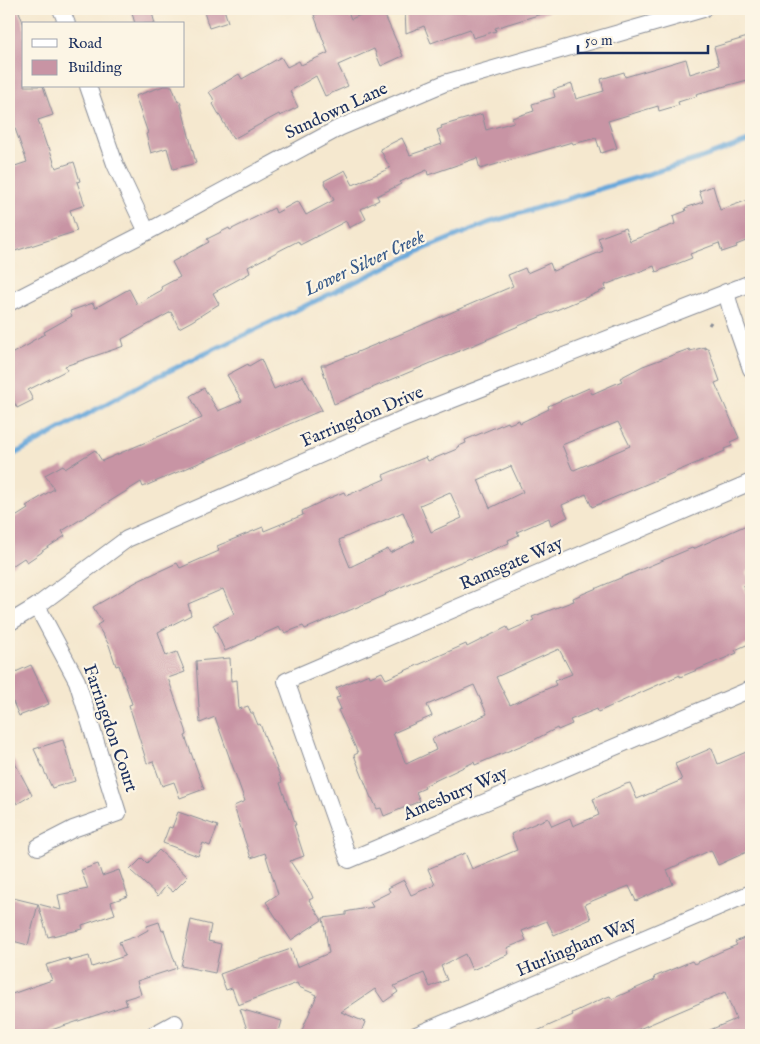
<svg xmlns="http://www.w3.org/2000/svg" width="760" height="1044" font-family="'IM FELL English',serif">
	<style>
		.lines { fill: none; stroke-linecap: round; stroke-linejoin: round }
		.stream { stroke: #67a7da; stroke-width: 5 }
		.building { fill: #c894a4; fill-rule: evenodd }
		.street-casing { stroke: #888c96; stroke-width: 18 }
		.path { stroke: #888c96; stroke-width: 3; stroke-dasharray: 4 4; stroke-linecap: butt }
		.street { stroke: #fff; stroke-width: 16 }
		.labels { text-anchor: middle; stroke-width: 4.5; stroke-linejoin: round; paint-order: stroke }
		.street-label { font-size: 18px; fill: #1b2f5e; stroke: #fcf5e5 }
		.water-label { font-size: 19px; font-style: italic; fill: #365989; stroke: #fcf5e5 }
	</style>
	<rect width="100%" height="100%" fill="#fcf5e5"/>
	<filter id="ink" filterUnits="userSpaceOnUse"><feTurbulence type="fractalNoise" baseFrequency=".02" numOctaves="2"/><feDisplacementMap in="SourceGraphic" scale="10" xChannelSelector="R" yChannelSelector="G"/><feConvolveMatrix kernelMatrix="1 2 1 2 8 2 1 2 1" color-interpolation-filters="sRGB"/></filter>
	<filter id="wash" filterUnits="userSpaceOnUse"><feTurbulence type="fractalNoise" baseFrequency=".0096" numOctaves="4" result="noise"/><feDisplacementMap in="SourceGraphic" scale="20" xChannelSelector="R" yChannelSelector="G"/><feGaussianBlur stdDeviation="1.12" result="paint"/><feColorMatrix in="noise" values="0 0 0 0 0 0 0 0 0 0 0 0 0 0 0 0 0 1.4 0 .05"/><feComposite in="paint" operator="in"/></filter>
	<g filter="url(#wash)">
		<rect width="100%" height="100%" fill="#f5e8cf"/>
		<g class="lines">
			<polyline class="stream" points="9,457 148,381 424,249 488,223 698,159 751,140"/>
		</g>
		<g id="blocks">
			<g class="building">
				<polygon points="9,9 18,9 24,25 24,86 43,86 53,115 38,120 47,147 49,147 56,168 74,162 80,181 77,182 85,205 70,210 77,231 9,253 9,168 27,162 13,123 9,125"/>
				<polygon points="131,9 151,9 155,24 135,24"/>
				<polygon points="203,9 224,9 228,22 209,28"/>
				<polygon points="334,9 347,9 351,19 374,9 382,9 403,56 381,66 374,49 338,65 348,86 325,96 316,76 290,91 298,107 280,116 279,114 233,139 213,104 214,103 213,98 209,92 239,74 242,79 281,57 287,67 299,61 301,65 328,53 314,15"/>
				<polygon points="405,9 547,9 548,12 495,28 496,31 473,38 470,29 431,43 424,26 406,33"/>
				<polygon points="751,36 751,79 696,94 697,96 678,102 679,105 659,111 658,106 608,121 617,148 601,153 596,138 573,144 572,142 480,169 477,158 428,175 427,170 400,182 401,184 377,196 379,200 361,209 366,219 349,228 346,221 300,245 298,241 248,267 250,273 213,293 219,304 192,321 179,328 171,312 122,339 124,346 65,366 67,370 28,390 33,400 17,408 9,391 9,355 30,344 32,341 45,334 44,332 72,316 70,311 93,303 95,308 129,289 137,304 162,290 161,287 180,277 172,262 209,242 207,239 229,228 230,230 274,208 276,213 298,201 306,215 334,200 324,181 345,170 353,185 390,168 380,149 402,138 410,155 442,144 437,130 442,128 441,126 482,114 486,130 514,122 512,118 534,111 532,104 555,97 553,90 572,84 576,99 604,91 601,79 624,72 625,77 686,59 690,74 719,65 714,47"/>
				<polygon points="164,86 172,86 178,102 180,101 196,163 173,169 167,148 151,153 146,134 148,133 135,96"/>
				<polygon points="713,186 720,210 751,199 751,239 736,245 737,247 722,252 719,243 690,254 692,258 656,272 654,266 605,285 606,289 334,404 321,365 326,365 401,334 513,286 508,275 525,268 527,273 550,263 553,271 603,251 598,238 625,228 630,241 675,224 673,216 686,211 685,208 703,202 699,191"/>
				<path d="M 705,347 L 705,349 L 708,348 L 720,381 L 715,383 L 739,438 L 730,442 L 732,446 L 724,449 L 725,451 L 592,507 L 586,494 L 562,505 L 568,517 L 551,525 L 549,518 L 517,532 L 519,535 L 508,540 L 509,543 L 471,559 L 470,558 L 410,583 L 385,594 L 386,595 L 305,629 L 303,626 L 285,633 L 283,630 L 281,631 L 279,627 L 225,651 L 213,625 L 234,614 L 223,589 L 188,604 L 191,615 L 158,632 L 166,656 L 177,652 L 185,672 L 168,678 L 186,730 L 187,735 L 185,736 L 204,789 L 180,798 L 174,782 L 162,786 L 153,761 L 147,763 L 129,705 L 132,704 L 119,665 L 116,666 L 109,645 L 97,625 L 102,622 L 93,607 L 138,581 L 177,563 L 180,568 L 219,551 L 217,546 L 263,527 L 264,531 L 303,515 L 302,511 L 325,500 L 344,492 L 346,496 L 385,479 L 383,475 L 402,467 L 426,457 L 428,461 L 457,449 L 457,447 L 466,443 L 465,440 L 508,422 L 509,424 L 519,420 L 520,423 L 549,409 L 548,406 L 566,398 L 589,388 L 592,394 L 622,381 L 620,378 L 643,366 L 689,349 L 690,351 ZM 618,422 L 630,446 L 574,470 L 572,469 L 562,445 ZM 511,466 L 523,492 L 490,508 L 478,480 ZM 450,492 L 462,518 L 431,532 L 420,505 ZM 403,512 L 415,541 L 390,553 L 388,549 L 350,567 L 339,540 Z"/>
				<polygon points="261,359 274,389 303,376 322,410 143,487 141,482 62,531 65,536 42,551 42,552 27,562 24,558 9,568 9,521 28,509 26,506 54,489 45,475 63,465 65,469 95,450 102,461 202,418 190,396 204,388 218,411 242,401 227,375 248,364 249,366"/>
				<path d="M 751,523 L 751,569 L 746,572 L 751,583 L 743,586 L 751,604 L 751,643 L 735,650 L 737,653 L 697,670 L 680,677 L 680,675 L 598,712 L 597,709 L 570,720 L 572,724 L 558,730 L 557,728 L 532,741 L 475,765 L 474,762 L 424,786 L 425,788 L 416,792 L 420,801 L 384,816 L 381,808 L 377,809 L 372,798 L 371,798 L 354,755 L 358,753 L 338,710 L 341,709 L 336,698 L 340,697 L 336,688 L 369,674 L 370,677 L 382,672 L 386,679 L 466,644 L 467,647 L 507,627 L 509,631 L 534,620 L 532,617 L 574,601 L 573,598 L 692,548 L 693,549 ZM 559,649 L 572,674 L 554,681 L 556,685 L 510,705 L 496,677 ZM 474,685 L 487,714 L 432,739 L 436,750 L 406,764 L 393,733 L 432,716 L 427,705 Z"/>
				<polygon points="230,658 231,681 237,680 239,709 248,706 251,713 253,713 258,725 260,724 282,782 280,783 289,809 290,808 296,825 294,825 304,856 290,861 311,893 313,898 309,900 322,920 291,940 266,902 278,894 265,853 251,858 243,835 234,806 245,801 215,717 200,723 196,661"/>
				<polygon points="31,665 49,704 19,716 13,702 9,704 9,675"/>
				<polygon points="63,740 75,781 52,788 34,749"/>
				<polygon points="712,748 718,764 751,750 751,850 718,865 711,850 667,870 673,884 636,901 629,886 604,896 585,904 591,919 554,935 547,921 522,931 526,940 507,948 509,954 472,970 465,954 441,966 447,980 430,987 424,973 394,986 398,992 384,1002 375,989 341,1012 365,1022 360,1035 300,1035 317,995 299,987 297,983 238,1005 232,988 226,990 220,974 256,961 291,949 297,967 329,953 323,918 346,915 346,912 350,911 373,907 370,902 390,892 388,888 404,880 411,895 435,885 428,869 465,853 472,869 517,850 511,834 548,818 552,826 570,818 573,826 599,815 593,799 626,784 630,783 637,799 682,780 675,764"/>
				<polygon points="9,752 32,795 17,804 9,788"/>
				<polygon points="178,812 218,826 210,846 203,843 198,856 163,843 169,827 172,828"/>
				<polygon points="159,850 188,877 173,892 166,886 158,896 130,870 142,858 147,863"/>
				<polygon points="98,864 102,876 119,870 128,896 111,902 115,914 82,925 83,929 48,937 38,904 61,910 58,895 88,889 81,870"/>
				<polygon points="9,897 38,904 28,945 9,940"/>
				<polygon points="191,920 211,925 208,941 221,944 215,973 181,966"/>
				<polygon points="159,922 162,931 164,930 177,968 137,981 141,994 125,999 127,1005 36,1035 9,1035 9,995 52,980 46,965 69,958 70,961 89,956 92,967 125,956 119,942 137,936 148,930 147,926"/>
				<polygon points="751,935 751,1035 698,1035 736,1019 725,992 625,1035 528,1035 573,1015 572,1013 602,999 610,996 612,999 655,980 654,977 692,961 694,964 720,952 737,945 735,942"/>
				<polygon points="240,1009 282,1021 278,1035 249,1035"/>
			</g>
		</g>
	</g>
	<g filter="url(#ink)">
		<use href="#blocks" fill-opacity="0" stroke="#888c96" stroke-width="1"/>
		<g class="lines">
			<g class="street-casing">
				<g id="street">
					<polyline points="61,9 67,24"/>
					<polyline points="88,86 115,164 147,232"/>
					<polyline points="726,292 732,314 751,369"/>
					<polyline points="9,303 147,232 339,128 445,83 703,9"/>
					<polyline points="751,482 286,681 349,860 751,689"/>
					<polyline points="37,606 77,681 118,813 73,829 38,847"/>
					<polyline points="9,623 37,606 127,539 400,420 751,283"/>
					<polyline points="153,1035 175,1023"/>
					<polyline points="416,1035 751,893"/>
				</g>
			</g>
			<polyline class="path" points="709,325 711,322"/>
			<use href="#street" class="street"/>
		</g>
	</g>
	<g class="labels">
		<g class="street-label">
			<text transform="translate(336 110) rotate(-25)" y="6">Sundown Lane</text>
			<text transform="translate(362 416) rotate(-23)" y="6">Farringdon Drive</text>
			<text transform="translate(511 563) rotate(-23)" y="6">Ramsgate Way</text>
			<text transform="translate(111 728) rotate(71)" y="6">Farringdon Court</text>
			<text transform="translate(455 793) rotate(-23)" y="6">Amesbury Way</text>
			<text transform="translate(576 946) rotate(-23)" y="6">Hurlingham Way</text>
		</g>
		<g class="water-label">
			<text transform="translate(364 262) rotate(-25)" y="7">Lower Silver Creek</text>
		</g>
	</g>
	<rect width="760" height="1044" fill="none" stroke="#fcf5e5" stroke-width="30"/>
	<rect x="22" y="22" width="162" height="65" fill="#fcf5e5" stroke="#a2a6af"/>
	<rect x="32" y="39" width="25" height="8" fill="#ffffff" stroke="#a2a6af"/>
	<text x="68" y="48" font-size="15" fill="#1b2f5e">Road</text>
	<rect x="32" y="60" width="25" height="15" fill="#c894a4" stroke="#a2a6af"/>
	<text x="68" y="72" font-size="15" fill="#1b2f5e">Building</text>
	<path d="M578 45v8h130v-8" fill="none" stroke="#1b2f5e" stroke-width="2.5"/>
	<text x="585" y="45" font-size="15" fill="#1b2f5e" stroke="#fcf5e5" stroke-width="4" paint-order="stroke">50 m</text>
</svg>
